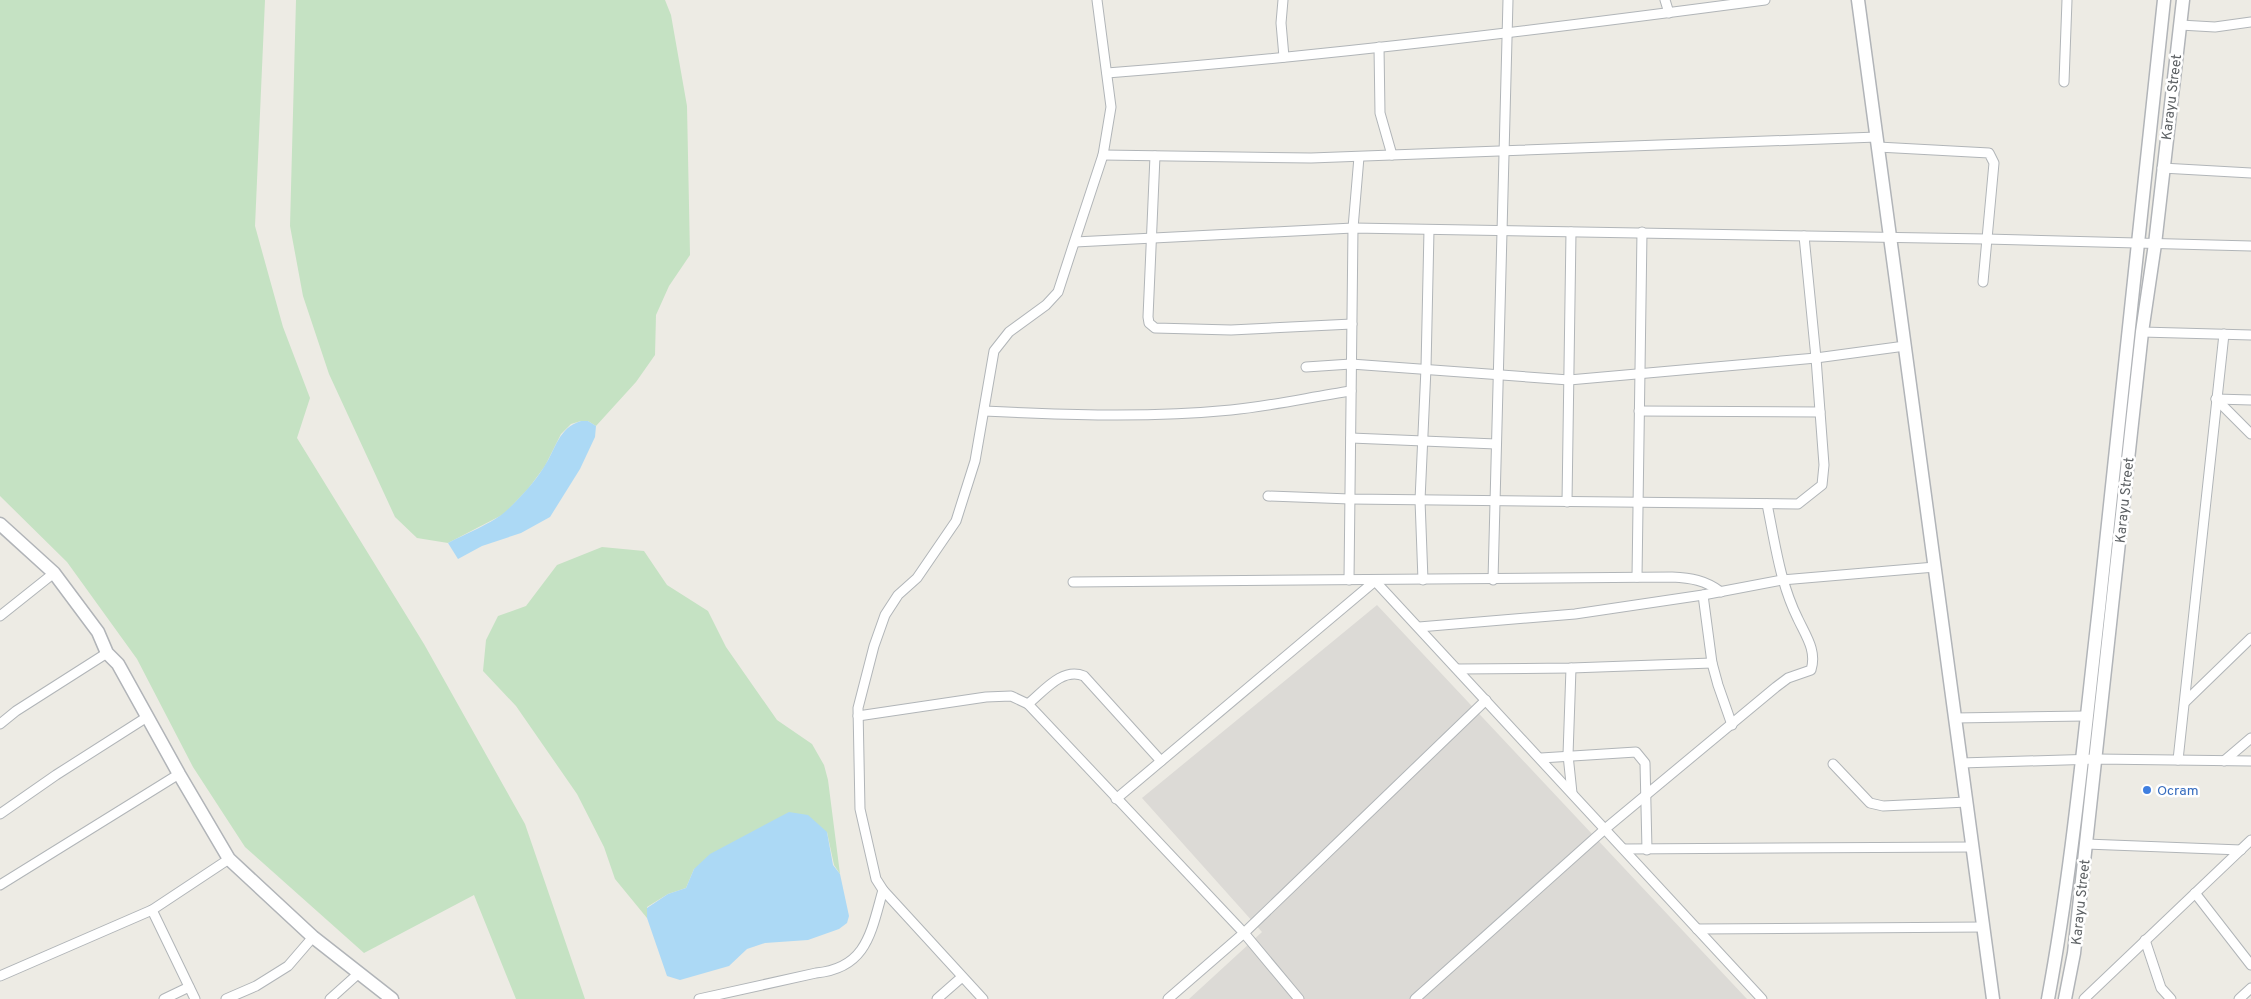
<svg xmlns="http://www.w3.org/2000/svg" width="2251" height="999" font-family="Overpass,sans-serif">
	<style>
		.industrial { fill: #dcdad6 }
		.green { fill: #c5e2c3 }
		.water { fill: #acd9f5 }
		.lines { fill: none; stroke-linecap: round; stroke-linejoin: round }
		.street-casing { stroke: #b1b5b8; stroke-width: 11 }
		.secondary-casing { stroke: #b1b4b8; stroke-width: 15 }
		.street { stroke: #fff; stroke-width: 9 }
		.secondary { stroke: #fff; stroke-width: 12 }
		.shop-dot { fill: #3f7fe0; stroke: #fff; stroke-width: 2 }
		.labels { text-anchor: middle; stroke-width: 5; stroke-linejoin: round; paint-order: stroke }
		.street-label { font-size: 14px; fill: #5c6063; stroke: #fff }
		.shop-label { font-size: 14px; fill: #366cbe; stroke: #fff; text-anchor: start }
	</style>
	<rect width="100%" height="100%" fill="#edebe4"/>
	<polygon class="industrial" points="1377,605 1747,999 1189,999 1262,932 1142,798"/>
	<g class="green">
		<polygon points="0,0 265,0 255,226 283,327 310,398 297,438 424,644 525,824 585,999 516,999 474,895 364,953 245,847 193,767 137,659 67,562 0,496"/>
		<polygon points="296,0 665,0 671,15 687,106 690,255 669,286 656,315 655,355 636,382 596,426 588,421 581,421 571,424 561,434 545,466 528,489 504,514 448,543 417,538 395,517 329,374 303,296 290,226"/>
		<polygon points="602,547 644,551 667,585 708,611 726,647 777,720 812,744 824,765 828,780 840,874 834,865 827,832 694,869 686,888 668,894 647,907 647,918 615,879 604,847 577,794 516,706 483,671 486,640 498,616 526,606 557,565"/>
	</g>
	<g class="water">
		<path d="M 581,421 L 588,421 L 596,426 L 595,437 L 580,469 L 550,517 L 521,533 L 482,546 L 458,559 L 448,543 C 463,535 495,522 506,511 C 520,498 533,484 544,467 C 556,449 558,428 581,421 Z"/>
		<polygon points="789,812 808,815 827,832 833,865 840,874 849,916 847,923 839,929 808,940 765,943 747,949 729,966 680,980 667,976 647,918 647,908 668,894 686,888 694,869 710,854"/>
	</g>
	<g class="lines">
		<g class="street-casing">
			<g id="street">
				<polyline points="1283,0 1281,23 1284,57"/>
				<polyline points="1665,0 1669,13"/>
				<polyline points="2180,25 2215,27 2251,22"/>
				<polyline points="1379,47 1380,113 1392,155"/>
				<path d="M 1107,73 C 1327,56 1546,29 1765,0"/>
				<polyline points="2064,82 2067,0"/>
				<polyline points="1878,147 1989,153 1994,163 1983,282"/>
				<polyline points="1103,155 1311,158 1877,137"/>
				<polyline points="1155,156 1148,317 1149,323 1155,328 1231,330 1352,324"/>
				<polyline points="2162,168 2251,173"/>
				<polyline points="1075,242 1353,228 1986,239 2251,246"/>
				<polyline points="2142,332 2251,335"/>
				<polyline points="1306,367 1351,364 1569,380 1816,358 1905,346"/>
				<polyline points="2216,399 2251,434"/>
				<polyline points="2216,399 2251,400"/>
				<path d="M 984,411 C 1066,415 1149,418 1231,410 C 1271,406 1311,397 1351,391"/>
				<polyline points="1639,411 1820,412"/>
				<polyline points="1351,438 1496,444"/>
				<polyline points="1268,496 1350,499 1798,504 1822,485 1824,465 1816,358 1804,236"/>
				<polyline points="1567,502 1571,232"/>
				<polyline points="1637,577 1642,232"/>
				<polyline points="1349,580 1353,228 1359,157"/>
				<polyline points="1423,580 1420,500 1426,368 1429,230"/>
				<polyline points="1493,580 1508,0"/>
				<path d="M 1073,582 L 1672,577 C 1691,578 1705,580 1721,592"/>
				<polyline points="1703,595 1712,663 1718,685 1732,725"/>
				<polyline points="0,616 54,573"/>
				<polyline points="1419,627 1575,614 1703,595 1782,580 1935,567"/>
				<polyline points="1571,668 1568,755 1572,793"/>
				<polyline points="1458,669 1571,668 1712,663"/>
				<polyline points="2185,702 2251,638"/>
				<path d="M 1028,704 C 1044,691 1062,667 1084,676 L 1161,761"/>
				<polyline points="858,716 986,697 1011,696 1028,704 1244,933 1299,999"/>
				<polyline points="1955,718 2086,716"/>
				<polyline points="0,724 16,711 107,653"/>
				<polyline points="1541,758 1636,752 1645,763 1647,850"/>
				<polyline points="2178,760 2224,334"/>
				<polyline points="2224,761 2251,738"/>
				<polyline points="1961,763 2097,759 2251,761"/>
				<polyline points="1833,764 1870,803 1883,806 1967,802"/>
				<polyline points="1116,799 1375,581 1762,999"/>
				<polyline points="0,814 56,775 147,717"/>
				<polyline points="2086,844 2241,850"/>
				<polyline points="1624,849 1973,847"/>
				<polyline points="0,885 179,774"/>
				<polyline points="2195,893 2251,965"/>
				<polyline points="152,910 195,999"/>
				<polyline points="1697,929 1984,927"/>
				<polyline points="2145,940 2161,988 2171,999"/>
				<polyline points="0,976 152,910 229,859"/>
				<polyline points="164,999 189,987"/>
				<polyline points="226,999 256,986 288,966 313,937"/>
				<polyline points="330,999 359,973"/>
				<path d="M 699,999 L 816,973 C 867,968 871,932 883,890"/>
				<polyline points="937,999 962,977"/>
				<polyline points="983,999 883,890 876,879 860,809 858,708 874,646 885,615 898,595 917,578 956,521 975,461 994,351 1009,332 1046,305 1058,292 1072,249 1103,155 1111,107 1097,0"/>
				<polyline points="1168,999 1244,933 1486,700"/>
				<path d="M 1415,999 L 1605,829 L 1776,687 L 1788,678 L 1811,670 C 1817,651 1806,636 1798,619 C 1780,583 1775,543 1767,504"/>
				<polyline points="2084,999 2251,840"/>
				<polyline points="2239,999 2251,988"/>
			</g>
		</g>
		<g class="secondary-casing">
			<g id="secondary">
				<polyline points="1858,0 1993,999"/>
				<polyline points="0,524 54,573 98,632 107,653 118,664 179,774 229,859 313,937 392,999"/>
				<path d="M 2048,999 C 2072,870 2084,738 2099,608 C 2121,405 2142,203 2164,0"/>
				<polyline points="2065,999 2074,953 2142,332 2155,244 2183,0"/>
			</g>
		</g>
		<use href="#street" class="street"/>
		<use href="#secondary" class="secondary"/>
	</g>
	<circle class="shop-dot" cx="2147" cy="790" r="5"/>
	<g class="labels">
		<g class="street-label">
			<text transform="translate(2171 97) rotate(-83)" y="5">Karayu Street</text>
			<text transform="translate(2124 500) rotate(-84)" y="5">Karayu Street</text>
			<text transform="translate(2080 902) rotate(-84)" y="5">Karayu Street</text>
		</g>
		<g class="shop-label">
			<text x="2157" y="795">Ocram</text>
		</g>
	</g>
</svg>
